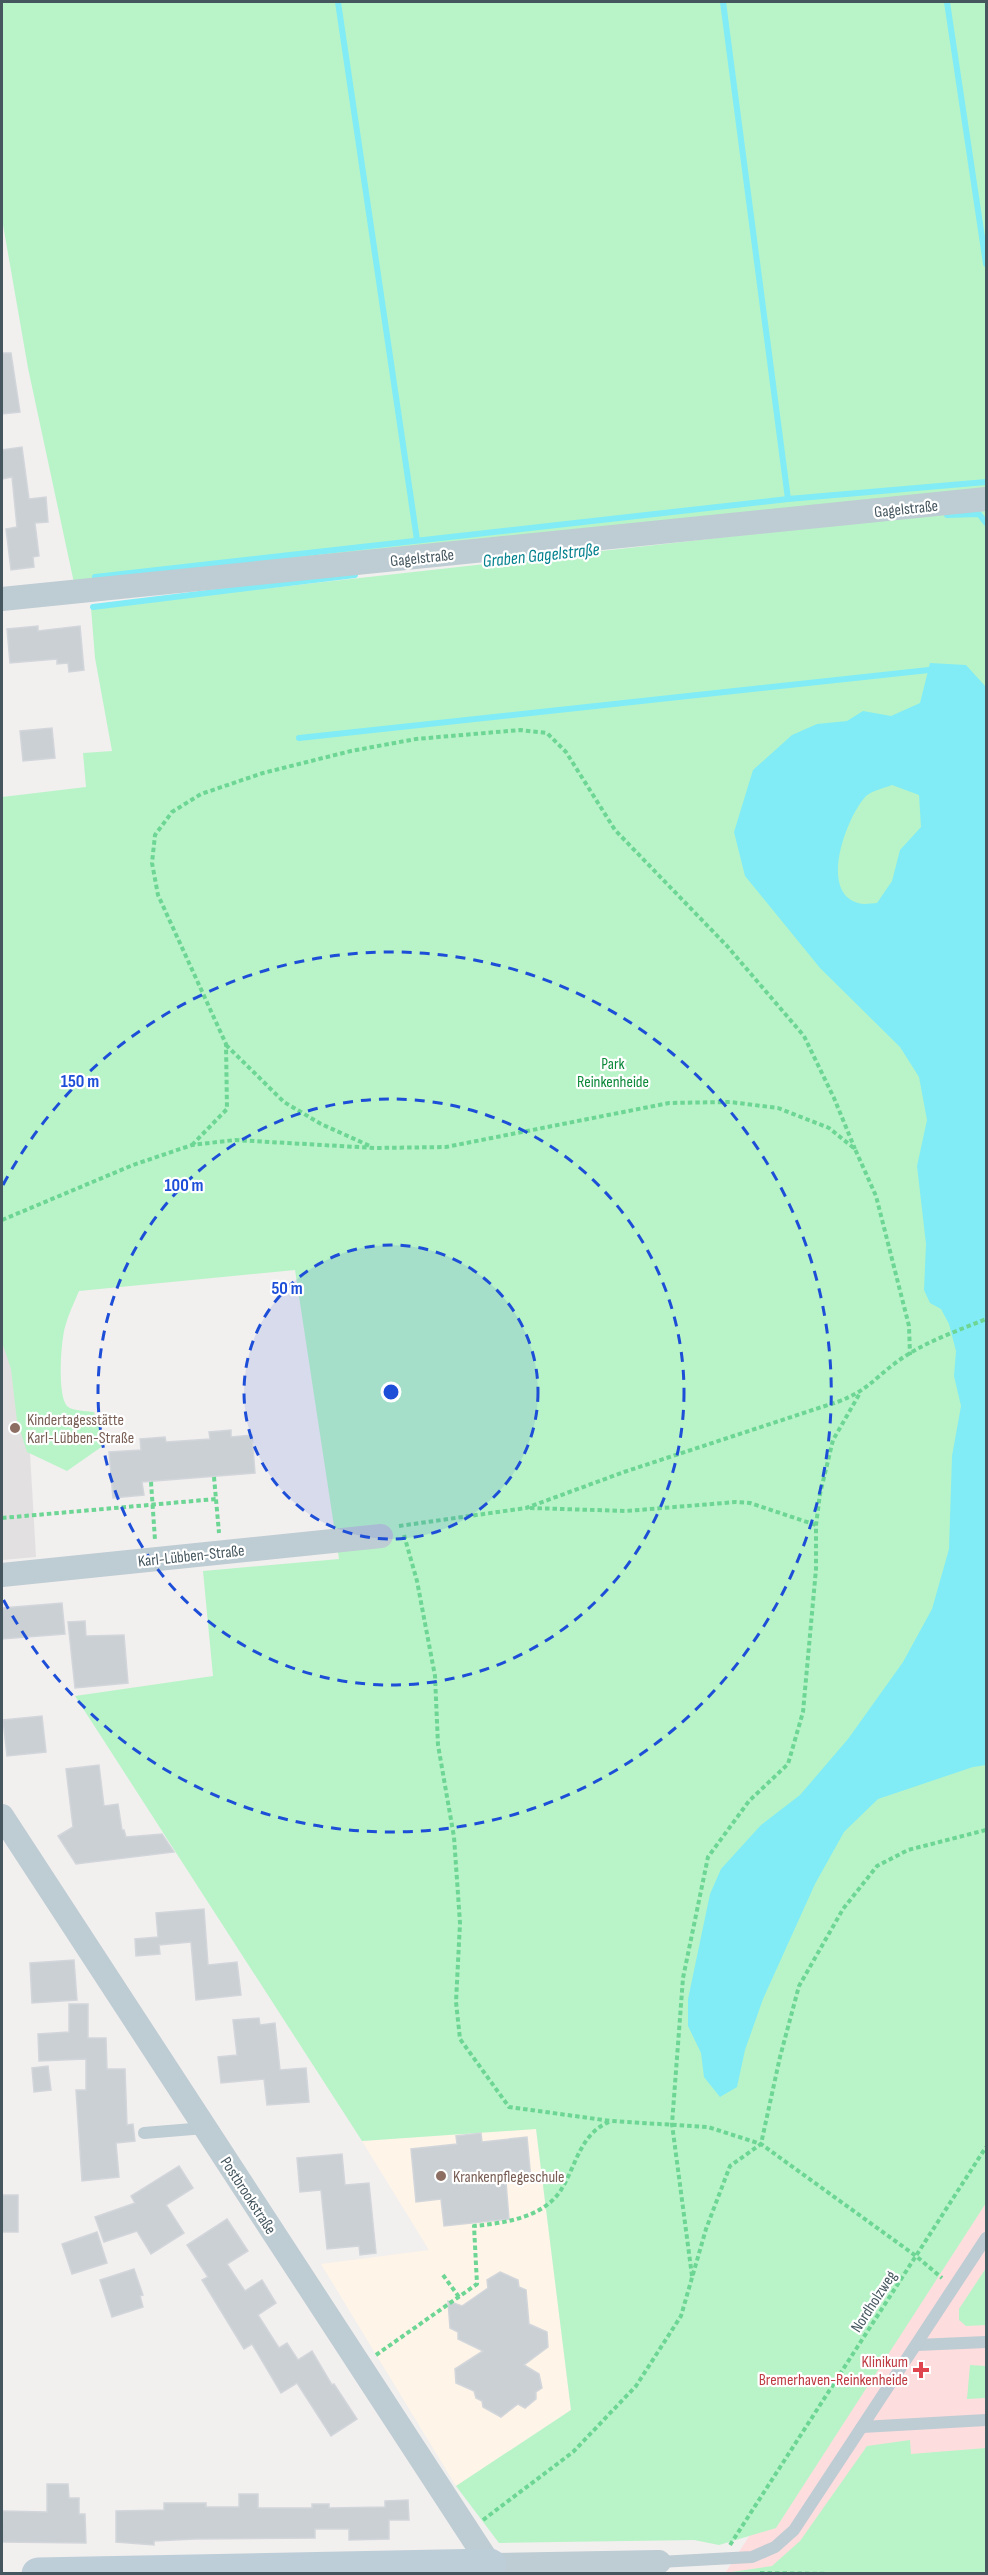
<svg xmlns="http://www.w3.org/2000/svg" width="988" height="2575" font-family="'Sofia Sans Condensed',sans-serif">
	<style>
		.commercial { fill: #fef4e7 }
		.education { fill: #e3e0e1 }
		.medical { fill: #feddde }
		.green { fill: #b9f4c8 }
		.water { fill: #81ecf5; fill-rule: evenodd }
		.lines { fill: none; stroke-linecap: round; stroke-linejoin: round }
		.stream { stroke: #81ecf5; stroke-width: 6 }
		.building { fill: #cad0d4; stroke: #d2d6db; stroke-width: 1.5 }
		.path { stroke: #6dd695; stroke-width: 4; stroke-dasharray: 4.5 3; stroke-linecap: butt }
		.lane { stroke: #beccd3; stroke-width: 12 }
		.street { stroke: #beccd3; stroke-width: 24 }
		.secondary { stroke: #beced8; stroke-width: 33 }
		.ring { fill: none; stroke: #1d4ed8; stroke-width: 3; stroke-dasharray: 10 8 }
		.education-dot { fill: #8d6e63; stroke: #fff; stroke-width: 2 }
		.health-dot { fill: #e0444e; stroke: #fff; stroke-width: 2 }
		.labels { text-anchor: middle; stroke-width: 4.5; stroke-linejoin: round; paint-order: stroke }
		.street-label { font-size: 16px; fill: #45565f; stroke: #fff }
		.park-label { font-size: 16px; fill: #0d893b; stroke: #fff }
		.education-label { font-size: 16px; fill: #785e54; stroke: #fff; text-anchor: start }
		.health-label { font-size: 16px; fill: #be3a42; stroke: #fff; text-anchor: end }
		.water-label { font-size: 18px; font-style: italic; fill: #04828e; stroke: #fff }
		.centre { fill: #1d4ed8; stroke: #fff; stroke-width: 3 }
		.ring-label { font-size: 18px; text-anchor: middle; font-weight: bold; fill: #1d4ed8; stroke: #fff; stroke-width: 4.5; stroke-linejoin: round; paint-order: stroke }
	</style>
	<rect width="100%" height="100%" fill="#f2efef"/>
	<polygon class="commercial" points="536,2128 571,2410 456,2486 321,2264 429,2250 362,2141"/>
	<polygon class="education" points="21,1298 36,1557 2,1560 2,1300"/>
	<polygon class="medical" points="986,2169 986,2573 725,2574 726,2572"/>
	<g class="green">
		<polygon points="2,2 986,2 986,491 74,583 28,368 2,219"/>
		<path d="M 986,508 L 986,2203 L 776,2528 L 719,2545 L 694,2540 L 499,2543 L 456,2486 L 571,2410 L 536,2129 L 362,2141 L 75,1696 L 213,1676 L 203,1571 L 339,1559 L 295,1270 L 79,1291 C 74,1303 68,1315 65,1327 C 61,1341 57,1395 67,1406 C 72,1411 87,1411 94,1412 L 107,1443 L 67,1471 L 27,1452 L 17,1421 L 11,1369 L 2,1342 L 2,797 L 86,787 L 83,753 L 112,751 L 95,658 L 91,608 Z"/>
		<polygon points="986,2268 986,2325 966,2326 959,2320 959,2309"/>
		<polygon points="970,2365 986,2366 986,2398 967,2399"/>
		<polygon points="910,2440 911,2454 986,2448 986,2573 725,2573 772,2566 800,2541 867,2446"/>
	</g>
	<path class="water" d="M 930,663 L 966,665 L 986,687 L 986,1765 L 973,1767 L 878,1799 L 844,1832 L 815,1884 L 763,1999 L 745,2050 L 737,2087 L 720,2097 L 704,2077 L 701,2053 L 688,2026 L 688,1999 L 710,1894 L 721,1869 L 761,1825 L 800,1795 L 848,1739 L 903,1662 L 932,1609 L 949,1549 L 952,1456 L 961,1406 L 954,1376 L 956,1351 L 949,1324 L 941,1309 L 930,1303 L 924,1290 L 926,1244 L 917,1166 L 927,1120 L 919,1077 L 900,1047 L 820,968 L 745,876 L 734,832 L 753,770 L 792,735 L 817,724 L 847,721 L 863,711 L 891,716 L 920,703 ZM 892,785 L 919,795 L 921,827 L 900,850 L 892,881 L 877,903 C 872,903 864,905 858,903 C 818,892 847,816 866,796 C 872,791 884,788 892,785 Z"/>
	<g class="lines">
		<g class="stream">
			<polyline points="338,2 417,540"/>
			<polyline points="723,2 788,499"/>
			<polyline points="947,2 986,264"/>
			<polyline points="947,515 979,514 986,523"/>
			<polyline points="95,577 788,499 986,482"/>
			<polyline points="93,607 355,575"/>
			<polyline points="299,738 929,670"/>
		</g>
	</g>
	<g class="building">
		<polygon points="2,353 11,353 20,412 2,414"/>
		<polygon points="22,447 29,499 46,497 48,522 35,523 39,556 33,557 34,567 11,570 6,529 17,527 12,477 2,479 2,450"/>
		<polygon points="38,626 38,631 80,626 84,670 69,672 68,663 57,664 57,659 10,663 7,629"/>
		<polygon points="52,728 55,758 23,761 20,731"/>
		<polygon points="231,1430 231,1437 252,1435 255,1473 142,1482 144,1495 113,1498 109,1452 141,1450 140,1439 165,1437 166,1442 210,1439 209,1432"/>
		<polygon points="62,1603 65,1634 2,1639 2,1608"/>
		<polygon points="85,1621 86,1636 124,1635 128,1683 75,1688 68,1622"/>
		<polygon points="42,1716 46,1752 7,1756 3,1720"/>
		<polygon points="99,1765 104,1806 118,1804 122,1830 124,1830 126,1837 162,1834 174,1852 76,1864 58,1836 73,1827 66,1769"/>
		<polygon points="204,1909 208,1965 237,1962 241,1995 196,2000 191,1942 159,1945 160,1954 136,1956 135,1939 158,1937 156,1913"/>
		<polygon points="74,1960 77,2000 32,2003 30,1963"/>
		<polygon points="69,2004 88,2004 88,2038 106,2038 107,2069 125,2069 127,2125 133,2124 135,2141 116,2143 119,2177 82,2181 76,2090 86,2090 86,2059 39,2061 38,2034 69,2032"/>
		<polygon points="259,2018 260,2025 275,2023 280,2070 306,2068 309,2102 267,2105 264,2079 221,2083 218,2057 237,2055 233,2020"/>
		<polygon points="48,2066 51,2090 34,2092 32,2068"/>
		<polygon points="481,2133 482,2142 527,2137 531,2180 506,2182 509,2219 444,2226 441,2199 416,2202 411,2149 457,2144 456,2136"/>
		<polygon points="342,2154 345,2185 369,2183 376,2253 360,2255 359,2246 327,2249 321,2190 300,2192 297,2158"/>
		<polygon points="179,2166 193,2188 166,2205 184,2233 151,2254 137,2231 104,2242 95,2217 135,2203 131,2196"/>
		<rect x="2" y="2195" width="16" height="37"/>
		<polygon points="227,2219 248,2251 227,2264 245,2291 262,2280 276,2303 258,2315 279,2348 287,2343 298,2360 312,2351 332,2385 334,2384 357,2419 331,2436 297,2383 281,2393 252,2344 244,2349 202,2280 208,2277 187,2245"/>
		<polygon points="97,2232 107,2263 72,2274 62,2244"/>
		<polygon points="134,2269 143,2295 140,2296 143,2307 112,2317 100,2280"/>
		<polygon points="500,2272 518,2280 519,2287 526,2290 529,2324 547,2332 548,2347 524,2365 539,2374 542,2388 536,2392 536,2399 525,2408 518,2404 501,2417 483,2407 482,2401 476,2398 474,2391 456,2383 455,2369 483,2351 458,2339 458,2332 450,2328 448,2301 462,2306 488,2288 487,2280"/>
		<polygon points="47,2484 68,2484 69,2498 79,2498 79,2514 85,2514 86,2543 2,2542 3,2511 47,2512"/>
		<polygon points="239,2494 258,2494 258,2508 312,2508 312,2504 329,2504 329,2508 385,2507 385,2501 408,2500 409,2520 389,2520 389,2539 349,2540 349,2529 315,2529 315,2538 195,2539 154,2541 154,2545 116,2542 116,2511 164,2510 164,2503 206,2503 206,2507 239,2507"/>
	</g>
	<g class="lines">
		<g class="path">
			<polyline points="226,1045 284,1102 321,1124 370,1146"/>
			<polyline points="192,1145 227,1109 226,1044 158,895 152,863 155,835 172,812 201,794 263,773 351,751 416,739 520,730 547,733 566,752 615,830 727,946 804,1036 834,1098 855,1149"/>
			<polyline points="2,1220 133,1165 192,1145 235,1140 375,1148 446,1147 669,1103 730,1102 778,1108 829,1128 855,1149 876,1196 909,1326 910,1355"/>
			<polyline points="214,1477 219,1533"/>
			<polyline points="151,1482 155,1540"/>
			<polyline points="530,1508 626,1511 736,1502 750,1503 816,1525"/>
			<polyline points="2,1518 216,1499"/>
			<path d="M 399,1526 L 526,1508 L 624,1472 L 840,1401 C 867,1390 872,1381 894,1364 C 921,1343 955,1332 986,1319"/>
			<polyline points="404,1535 417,1581 435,1676 438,1745 454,1837 460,1923 456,2002 460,2039 509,2107 611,2121 708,2127 761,2144 916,2256 942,2278"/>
			<polyline points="443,2275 459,2297"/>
			<polyline points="692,2276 672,2124 683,1978 708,1857 749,1801 788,1764 803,1712 816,1569 816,1525 820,1494 833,1440 860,1393"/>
			<path d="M 376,2355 L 477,2284 L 474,2226 C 504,2223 543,2218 561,2190 C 577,2164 580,2133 611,2121"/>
			<polyline points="483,2520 573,2452 636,2386 681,2316 706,2229 730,2166 761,2144 780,2057 799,1986 843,1909 877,1866 908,1850 986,1830"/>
			<polyline points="730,2545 986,2147"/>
			<polyline points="760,2573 834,2574"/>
		</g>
		<g class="lane">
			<polyline points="144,2133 205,2128"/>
			<polyline points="917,2345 986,2342"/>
			<polyline points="862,2427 986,2420"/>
			<polyline points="659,2562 752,2557 775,2547 794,2530 986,2238"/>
		</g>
		<g class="street">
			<polyline points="2,599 986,499"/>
			<polyline points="2,1575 381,1536"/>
			<polyline points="2,1816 496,2574"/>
			<polyline points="490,2565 659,2562"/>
		</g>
		<polyline class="secondary" points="38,2574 490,2565"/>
	</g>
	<circle cx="391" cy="1392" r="147" fill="#1d4ed8" fill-opacity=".12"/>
	<g class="ring">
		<circle cx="391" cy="1392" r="147"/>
		<circle cx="391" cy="1392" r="293"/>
		<path d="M3 1185A440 440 0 1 1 3 1599"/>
	</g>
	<g class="education-dot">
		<circle cx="15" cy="1428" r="6"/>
		<circle cx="441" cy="2176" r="6"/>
	</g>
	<path class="health-dot" d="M918 2361h6v6h6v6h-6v6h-6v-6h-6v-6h6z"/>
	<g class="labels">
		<g class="street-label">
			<text transform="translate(906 508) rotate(-6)" y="6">Gagelstraße</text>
			<text transform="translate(422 557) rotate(-6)" y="6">Gagelstraße</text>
			<text transform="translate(191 1555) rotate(-6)" y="6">Karl-Lübben-Straße</text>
			<text transform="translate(249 2195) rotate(57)" y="6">Postbrookstraße</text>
			<text transform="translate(873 2301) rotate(-57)" y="6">Nordholzweg</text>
		</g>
		<g class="park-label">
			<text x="613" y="1069">Park<tspan x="613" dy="18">Reinkenheide</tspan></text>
		</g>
		<g class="education-label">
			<text x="27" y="1425">Kindertagesstätte<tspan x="27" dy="18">Karl-Lübben-Straße</tspan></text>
			<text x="453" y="2182">Krankenpflegeschule</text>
		</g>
		<g class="health-label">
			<text x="908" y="2367">Klinikum<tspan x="908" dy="18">Bremerhaven-Reinkenheide</tspan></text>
		</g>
		<g class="water-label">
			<text transform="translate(541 555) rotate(-6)" y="6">Graben Gagelstraße</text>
		</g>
	</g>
	<circle cx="391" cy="1392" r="9" class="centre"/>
	<g class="ring-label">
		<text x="80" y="1087">150 m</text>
		<text x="184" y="1191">100 m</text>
		<text x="287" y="1294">50 m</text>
	</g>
	<rect width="988" height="2575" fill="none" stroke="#45565f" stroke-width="6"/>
</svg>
